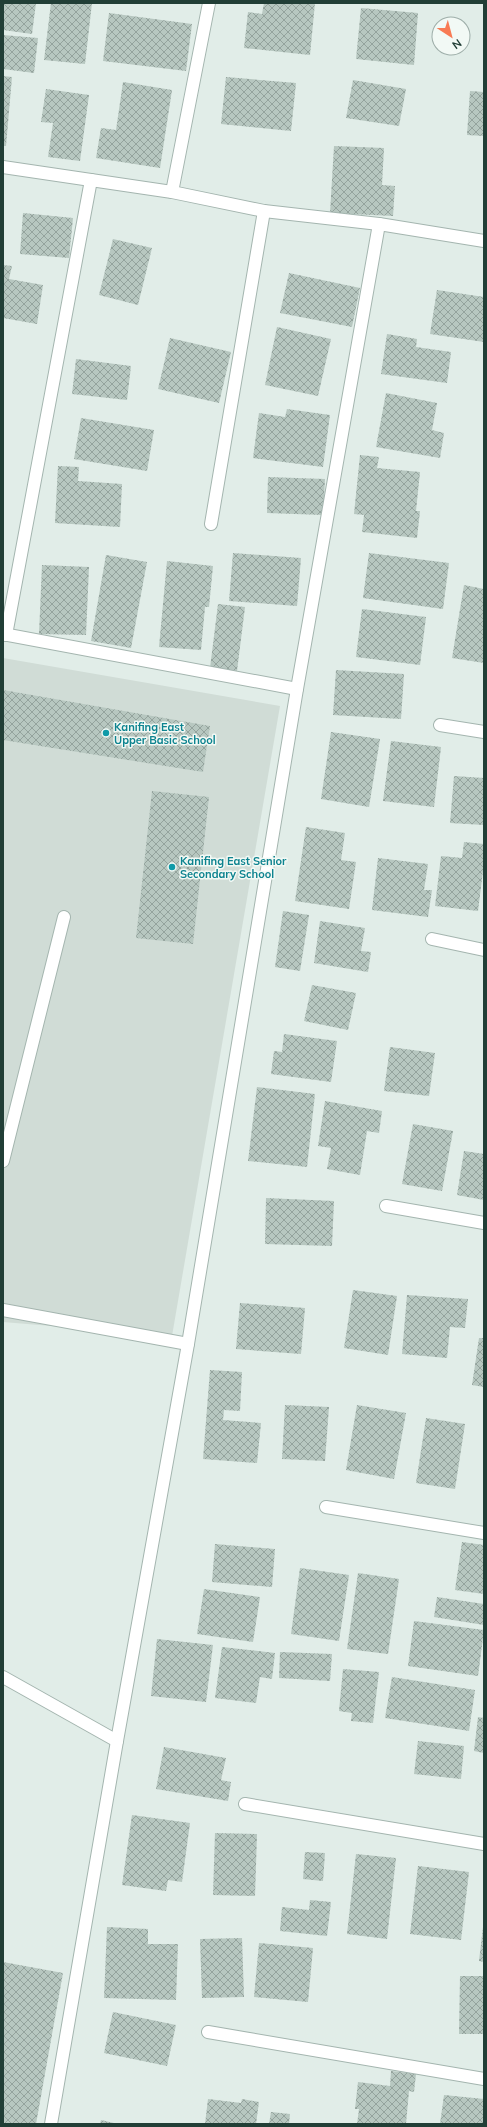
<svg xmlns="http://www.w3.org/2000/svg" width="487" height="2127" font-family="Mulish,sans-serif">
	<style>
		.built { fill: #d0dcd6 }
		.building { fill: url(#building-cross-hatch) }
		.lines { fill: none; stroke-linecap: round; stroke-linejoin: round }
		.lane-casing { stroke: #a4b5af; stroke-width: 14 }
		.street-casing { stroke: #a4b5af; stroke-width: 14 }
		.lane { stroke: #fff; stroke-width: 12 }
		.street { stroke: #fff; stroke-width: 12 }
		.culture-dot { fill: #0f9aa8; stroke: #f2f9f5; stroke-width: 1.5 }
		.labels { text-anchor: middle; stroke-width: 3; stroke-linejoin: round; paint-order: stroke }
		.culture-label { font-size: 11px; font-weight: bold; fill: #0d838f; stroke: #f2f9f5; text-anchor: start }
	</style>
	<defs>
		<pattern id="building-cross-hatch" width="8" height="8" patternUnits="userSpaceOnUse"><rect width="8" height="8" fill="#b7c7c0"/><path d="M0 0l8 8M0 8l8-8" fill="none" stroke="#94a39d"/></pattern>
	</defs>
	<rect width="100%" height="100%" fill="#e1ede8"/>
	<polygon class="built" points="3,658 280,706 172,1336 3,1322"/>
	<g class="building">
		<polygon points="3,3 36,3 32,34 3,30"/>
		<polygon points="51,3 92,3 85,64 44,60"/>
		<polygon points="264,3 315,3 310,55 244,48 248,12 262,14"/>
		<polygon points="361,8 418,13 414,65 356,59"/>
		<polygon points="109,13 192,24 186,71 103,61"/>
		<polygon points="3,35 38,38 34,73 3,69"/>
		<polygon points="3,76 12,77 6,146 3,146"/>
		<polygon points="226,77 296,83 291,131 221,124"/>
		<polygon points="353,80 406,89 399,126 346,118"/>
		<polygon points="123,82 172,90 160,168 96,158 101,128 116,130"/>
		<polygon points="46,89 89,95 80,161 48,157 53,123 41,122"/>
		<polygon points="470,91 484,92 484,136 467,135"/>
		<polygon points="334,146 384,148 382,185 395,186 393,216 330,213"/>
		<polygon points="23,213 73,218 69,258 20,254"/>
		<polygon points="113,239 152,248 138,305 99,295"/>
		<polygon points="3,265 12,266 9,279 43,285 37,324 3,318"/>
		<polygon points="289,273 360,288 352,327 280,313"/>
		<polygon points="437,290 484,297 484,342 430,334"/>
		<polygon points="277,327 331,339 318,396 265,385"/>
		<polygon points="387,334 417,339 416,347 451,352 447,383 381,374"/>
		<polygon points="170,338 231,352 219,403 158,389"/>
		<polygon points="76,359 131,366 127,400 72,394"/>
		<polygon points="386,393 437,403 432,430 444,433 440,458 376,447"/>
		<polygon points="287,409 330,415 323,467 253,458 259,413 285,417"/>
		<polygon points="81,418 154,430 147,471 74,459"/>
		<polygon points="360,455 379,457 377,468 420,472 416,511 420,511 417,538 362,532 364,515 354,514"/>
		<polygon points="58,466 79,467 78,481 122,484 120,527 55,523"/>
		<polygon points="268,477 325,479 323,515 267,513"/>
		<polygon points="233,553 301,558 297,606 229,601"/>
		<polygon points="369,553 449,563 443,609 363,598"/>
		<polygon points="106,555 147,562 131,648 91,641"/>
		<polygon points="167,561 213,566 209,607 205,607 201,650 159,647"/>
		<polygon points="42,565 89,567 86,635 39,634"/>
		<polygon points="464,585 484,589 484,663 452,658"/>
		<polygon points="218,604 245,607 237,671 210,668"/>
		<polygon points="362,609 426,617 420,665 356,657"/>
		<polygon points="336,670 404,674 401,719 333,715"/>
		<polygon points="3,690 210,726 203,772 3,740"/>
		<polygon points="331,732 380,739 369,807 321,799"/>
		<polygon points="391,741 441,747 434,807 383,801"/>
		<polygon points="454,776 484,778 484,825 450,823"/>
		<polygon points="152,791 209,797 193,944 136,938"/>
		<polygon points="306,827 345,833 341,860 356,862 349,909 295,901"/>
		<polygon points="464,842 484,844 484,863 478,911 435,906 441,856 462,858"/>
		<polygon points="378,858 428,864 424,890 432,890 428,917 372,910"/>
		<polygon points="283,911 309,915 300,971 275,967"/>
		<polygon points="320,921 365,928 361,951 371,952 368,972 314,963"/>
		<polygon points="312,985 356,993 348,1030 304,1021"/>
		<polygon points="284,1034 337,1041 331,1082 271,1074 274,1051 282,1052"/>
		<polygon points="390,1047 435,1053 429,1096 384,1091"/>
		<polygon points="257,1087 315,1094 307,1167 248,1161"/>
		<polygon points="325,1101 382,1111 379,1133 367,1131 360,1175 327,1169 331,1148 318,1146"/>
		<polygon points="413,1124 453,1131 442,1191 402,1184"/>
		<polygon points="464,1151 484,1154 484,1200 457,1195"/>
		<polygon points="266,1198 334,1201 332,1246 265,1244"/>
		<polygon points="353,1290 397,1296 388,1355 344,1348"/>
		<polygon points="407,1295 468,1299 465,1328 450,1327 447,1358 402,1354"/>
		<polygon points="240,1303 305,1308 301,1354 236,1349"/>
		<polygon points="479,1338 484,1338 484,1387 472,1385"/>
		<polygon points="210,1370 242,1372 240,1411 224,1410 223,1420 261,1423 257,1463 203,1459"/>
		<polygon points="285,1405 329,1407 325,1461 282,1459"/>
		<polygon points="357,1405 406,1413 394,1479 346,1470"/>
		<polygon points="426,1418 465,1424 455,1489 416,1483"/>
		<polygon points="462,1542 484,1545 484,1594 455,1590"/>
		<polygon points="215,1544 275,1549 272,1587 212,1582"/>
		<polygon points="300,1568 349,1575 339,1641 291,1634"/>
		<polygon points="358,1573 399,1579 388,1654 347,1649"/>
		<polygon points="204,1589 260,1597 253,1642 197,1634"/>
		<polygon points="437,1597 484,1604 484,1625 434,1617"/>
		<polygon points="414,1621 484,1630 478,1676 408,1666"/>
		<polygon points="157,1639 213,1645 206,1702 151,1696"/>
		<polygon points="222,1647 275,1653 272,1679 260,1677 256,1703 215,1698"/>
		<polygon points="280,1652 332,1654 330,1681 279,1678"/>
		<polygon points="343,1669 379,1672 373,1723 351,1721 352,1713 339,1711"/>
		<polygon points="392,1677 475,1690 469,1731 385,1718"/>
		<polygon points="478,1717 484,1718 484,1753 474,1751"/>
		<polygon points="418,1741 464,1746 461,1779 414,1774"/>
		<polygon points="164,1747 226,1758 221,1780 231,1782 228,1801 156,1789"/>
		<polygon points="132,1815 190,1823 182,1882 168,1880 166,1891 122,1885"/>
		<polygon points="215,1833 257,1834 255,1896 213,1895"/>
		<polygon points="305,1852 325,1853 323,1881 303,1879"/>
		<polygon points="356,1854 396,1858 387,1939 347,1934"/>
		<polygon points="418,1866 469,1872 461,1940 410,1934"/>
		<polygon points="310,1900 331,1902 327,1936 280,1931 282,1907 309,1910"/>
		<polygon points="107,1927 148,1929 148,1944 178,1944 176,2000 104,1998"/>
		<polygon points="483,1927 484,1927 484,1962 479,1961"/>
		<polygon points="242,1938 244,1997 202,1998 200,1939"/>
		<polygon points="259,1943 313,1948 308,2002 254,1997"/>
		<polygon points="3,1962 63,1973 36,2124 3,2124"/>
		<polygon points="460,1976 484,1976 484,2034 459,2034"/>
		<polygon points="113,2012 176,2025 167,2066 104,2053"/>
		<polygon points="391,2071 416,2074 414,2092 409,2091 406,2124 357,2124 359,2109 355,2109 358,2082 390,2086"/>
		<polygon points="444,2095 484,2099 484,2124 440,2124"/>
		<polygon points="208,2099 241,2103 242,2099 259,2102 256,2124 205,2124"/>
		<polygon points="271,2112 290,2114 289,2124 269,2124"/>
		<polygon points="101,2120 114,2123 114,2124 100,2124"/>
	</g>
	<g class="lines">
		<g class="lane-casing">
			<g id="lane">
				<polyline points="6,635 91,180"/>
				<polyline points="440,725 484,732"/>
				<polyline points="432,939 484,950"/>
				<polyline points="3,1161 64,917"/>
				<polyline points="386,1206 484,1223"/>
				<polyline points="326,1507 484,1533"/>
				<polyline points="245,1804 484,1844"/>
				<polyline points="208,2032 484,2079"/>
			</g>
		</g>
		<g class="street-casing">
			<g id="street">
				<polyline points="3,167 172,192 264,211 379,224 484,241"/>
				<polyline points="172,192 209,3"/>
				<polyline points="211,524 264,211"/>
				<polyline points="3,634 297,689"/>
				<polyline points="3,1310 188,1344"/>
				<polyline points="3,1677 117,1741"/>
				<polyline points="51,2124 117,1741 188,1344 297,689 379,224"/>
			</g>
		</g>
		<use href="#lane" class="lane"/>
		<use href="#street" class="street"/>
	</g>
	<g class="culture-dot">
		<circle cx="106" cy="733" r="4"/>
		<circle cx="172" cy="867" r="4"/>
	</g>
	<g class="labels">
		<g class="culture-label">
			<text x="114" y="731">Kanifing East<tspan x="114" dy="13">Upper Basic School</tspan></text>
			<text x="180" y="865">Kanifing East Senior<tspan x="180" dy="13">Secondary School</tspan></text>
		</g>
	</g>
	<rect width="487" height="2127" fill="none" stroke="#213e36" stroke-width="8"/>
	<g transform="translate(451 36) rotate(144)"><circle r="19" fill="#f2f9f5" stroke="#9eaea9"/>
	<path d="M0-3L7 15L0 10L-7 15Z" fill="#f87b54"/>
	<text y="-6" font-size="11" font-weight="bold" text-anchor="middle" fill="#213e36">N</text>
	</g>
</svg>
